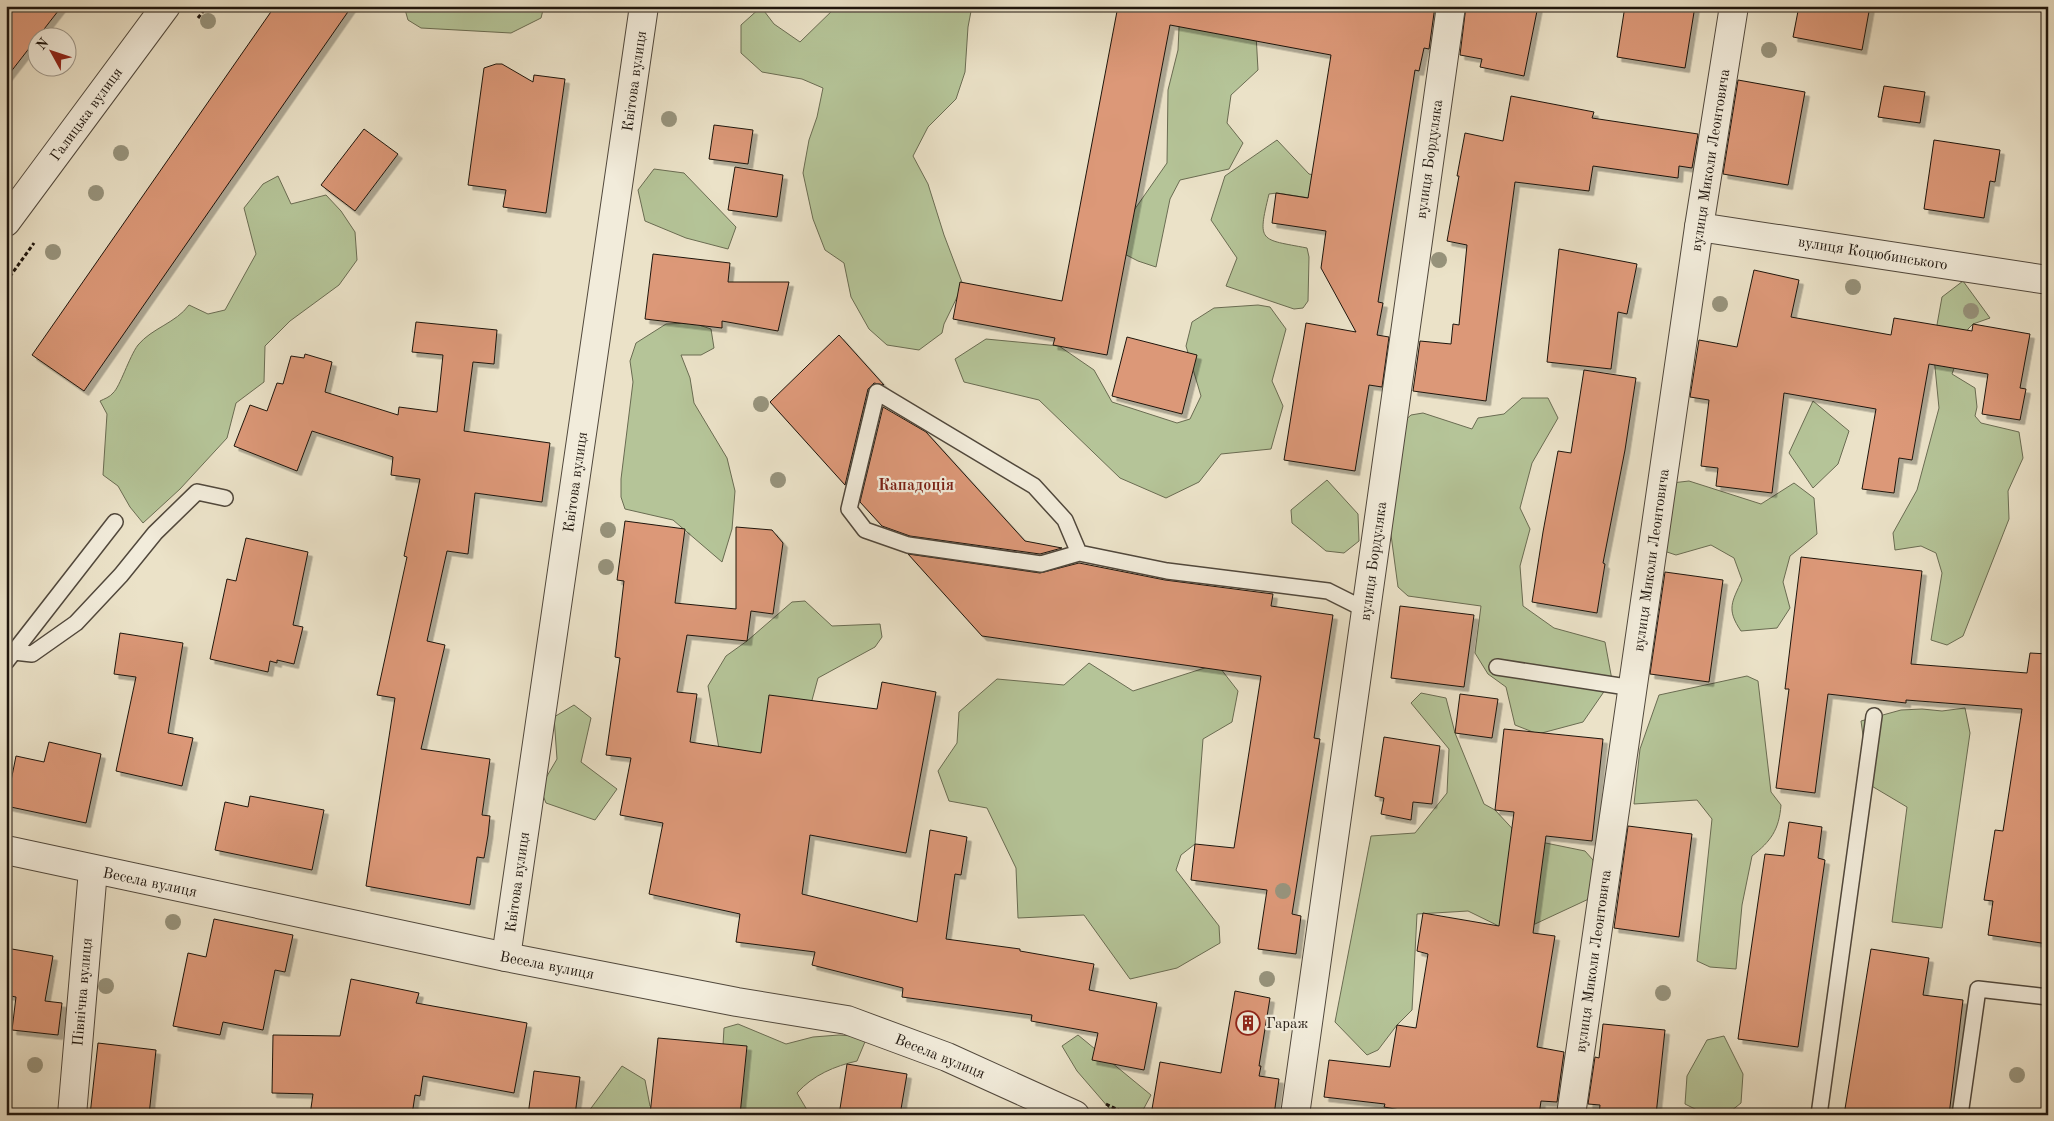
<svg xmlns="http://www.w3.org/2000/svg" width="2054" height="1121" font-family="'Old Standard TT',serif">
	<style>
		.green { fill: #b5c498; stroke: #6a6c52 }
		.building { fill: #dc9878; stroke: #1e150d; filter: url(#shadow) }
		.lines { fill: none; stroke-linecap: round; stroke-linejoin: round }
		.service-casing { stroke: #51483c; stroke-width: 18 }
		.minor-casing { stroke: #51483c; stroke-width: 30 }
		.path { stroke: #1e150d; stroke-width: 3; stroke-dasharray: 4 2.5; stroke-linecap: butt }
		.service { stroke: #f2ecdb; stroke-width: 15 }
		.minor { stroke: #f2ecdb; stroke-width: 28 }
		.tree { fill: #97937c }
		.labels { text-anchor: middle; stroke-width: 4.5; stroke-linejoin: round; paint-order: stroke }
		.street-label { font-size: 15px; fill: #1e150d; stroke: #f2ecdb }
		.poi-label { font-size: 15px; fill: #1e150d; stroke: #f2ecdb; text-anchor: start }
		.neighbourhood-label { font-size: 16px; font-weight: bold; fill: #7a1f14; stroke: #f2ecdb }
	</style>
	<defs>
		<filter id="shadow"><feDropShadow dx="4.5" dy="4.5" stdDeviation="0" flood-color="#0004"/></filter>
	</defs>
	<rect width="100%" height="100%" fill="#ebe2c8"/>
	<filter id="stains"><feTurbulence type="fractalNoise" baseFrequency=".004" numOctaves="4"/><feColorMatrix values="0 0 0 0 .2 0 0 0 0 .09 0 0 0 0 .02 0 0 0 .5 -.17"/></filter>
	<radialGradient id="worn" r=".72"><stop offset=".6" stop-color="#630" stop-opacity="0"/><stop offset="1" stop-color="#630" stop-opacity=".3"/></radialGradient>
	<g class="green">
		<polygon points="404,6 544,6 541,18 511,33 421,28 408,20"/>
		<polygon points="837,6 972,6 968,27 965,72 956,99 928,127 913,156 928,184 944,235 963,285 944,324 942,333 919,350 887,345 869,329 851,297 844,263 825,250 813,219 803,173 809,140 817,117 823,88 802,79 762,72 741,53 741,25 761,7 774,24 800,42"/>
		<polygon points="1180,6 1256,34 1258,70 1231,95 1227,123 1243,143 1229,169 1180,180 1170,199 1156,267 1138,261 1109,246 1167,163 1168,90 1178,50"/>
		<path d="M 1277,140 L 1309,174 L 1346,182 L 1316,199 L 1277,193 L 1269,194 C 1257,243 1260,239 1307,248 L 1309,257 L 1308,301 L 1303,308 L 1294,309 L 1226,286 L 1237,258 L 1211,220 L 1225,176 Z"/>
		<polygon points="654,169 684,173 736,227 728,249 686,238 645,221 638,190"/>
		<path d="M 278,176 L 291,204 L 326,195 L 341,211 L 355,232 L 357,260 L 339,285 L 290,321 L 265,346 L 264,382 L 236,403 L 227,438 L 180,489 L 143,523 L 130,507 L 118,486 L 103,475 L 107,414 L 100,401 C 104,399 110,397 113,393 C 120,387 129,357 138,345 C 152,328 176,323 189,305 L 208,314 L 225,310 L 256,254 L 244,208 L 263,184 Z"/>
		<polygon points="1963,281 1990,318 1973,324 1968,329 1952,374 1975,388 1977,407 1975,416 1981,423 2019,432 2023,458 2008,491 2009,519 1963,636 1947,645 1931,640 1942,573 1936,553 1921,546 1895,550 1893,533 1917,490 1939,408 1933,347 1942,297"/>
		<polygon points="1258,305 1270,307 1286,329 1272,381 1283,406 1271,449 1221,454 1199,482 1166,498 1120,478 1039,400 964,382 955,359 986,339 1059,346 1094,370 1112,402 1177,423 1190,419 1201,396 1186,346 1192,322 1214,308"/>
		<polygon points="693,323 711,329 714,348 701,355 681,355 690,378 694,403 727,458 735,491 732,529 722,562 673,520 625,509 621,497 621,479 633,382 630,361 636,343 666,324"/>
		<polygon points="1522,398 1548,398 1558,418 1532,463 1520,508 1530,529 1520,566 1523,606 1554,628 1605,642 1612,680 1583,722 1538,734 1515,725 1506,687 1488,674 1475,653 1481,606 1408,596 1398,587 1381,460 1391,433 1411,415 1423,413 1472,429 1478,418 1504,414"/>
		<polygon points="1813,401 1849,431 1838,464 1813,488 1789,453"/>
		<polygon points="1327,480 1358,514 1359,541 1344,553 1326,551 1292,523 1291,510"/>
		<path d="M 1689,481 L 1761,504 L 1794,483 L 1814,498 L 1817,534 L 1790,556 L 1783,582 L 1790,608 L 1777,628 L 1741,631 C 1726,609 1732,602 1742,580 L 1734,558 L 1711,545 L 1676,555 L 1652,547 L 1663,484 Z"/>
		<polygon points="805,601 832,626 880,624 882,637 875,647 818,678 793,770 725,783 708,686 726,656 747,641 792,602"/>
		<polygon points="1089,663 1133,691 1217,664 1238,691 1232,722 1203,739 1195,844 1181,855 1176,870 1219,926 1220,943 1177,968 1130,979 1084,915 1018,918 1016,868 987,808 949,801 938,771 957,743 959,712 997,679 1064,685"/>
		<path d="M 1747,676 L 1758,681 L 1771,792 L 1781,805 C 1779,830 1771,841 1752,856 L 1742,905 L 1736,969 L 1710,967 L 1697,961 L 1712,819 L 1697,800 L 1634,804 L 1640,749 L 1659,695 Z"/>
		<polygon points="1421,693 1446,698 1455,733 1484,804 1495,810 1521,838 1585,851 1593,860 1597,884 1593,897 1535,924 1511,932 1468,911 1417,914 1412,1010 1397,1025 1378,1050 1367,1055 1335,1022 1371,836 1415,833 1447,793 1449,749 1411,703"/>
		<polygon points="574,705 591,718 581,762 617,789 595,820 546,803 540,788 557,759 554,717"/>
		<polygon points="1965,708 1970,733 1942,928 1892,922 1907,807 1870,785 1861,721 1901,710 1922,709 1942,711"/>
		<path d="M 738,1024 L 786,1044 L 813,1037 L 839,1035 L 867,1037 L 857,1061 C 835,1066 813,1075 797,1093 L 810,1115 L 719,1115 L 724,1028 Z"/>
		<polygon points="1078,1035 1151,1095 1143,1110 1115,1115 1077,1071 1062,1046"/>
		<polygon points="1724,1036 1743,1074 1741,1103 1726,1115 1699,1115 1699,1111 1685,1104 1687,1076 1707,1040"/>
		<polygon points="622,1066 645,1080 650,1106 667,1115 586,1115"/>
	</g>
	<g class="building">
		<polygon points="6,6 62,6 6,78"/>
		<polygon points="275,6 352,6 84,391 32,355"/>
		<polygon points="1118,6 1435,6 1429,49 1424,48 1419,71 1415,70 1378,302 1383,303 1377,335 1389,337 1382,387 1369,385 1355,471 1284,460 1306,323 1356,332 1321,268 1326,231 1272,223 1276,193 1308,198 1331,55 1170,25 1107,355 1053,345 1055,338 953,319 960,282 1062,301"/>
		<polygon points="1466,6 1538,6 1524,76 1480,67 1482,59 1460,55"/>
		<polygon points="1625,6 1695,6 1685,68 1617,57"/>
		<polygon points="1799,6 1870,6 1862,50 1793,37"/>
		<polygon points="496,64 502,64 533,82 534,75 565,79 546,213 503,207 506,190 468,185 484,68"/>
		<polygon points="1738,80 1805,92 1788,185 1723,174"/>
		<polygon points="1884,86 1925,92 1920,123 1878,117"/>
		<polygon points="1511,96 1594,112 1592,118 1698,134 1692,168 1679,166 1678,178 1593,166 1589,191 1515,182 1486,401 1413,391 1420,341 1451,344 1453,324 1459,325 1467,245 1447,241 1459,176 1457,176 1465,133 1503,141"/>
		<polygon points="714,125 753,130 748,164 709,159"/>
		<polygon points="364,129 398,154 355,211 321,185"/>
		<polygon points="1934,140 2000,150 1995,182 1990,181 1984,218 1924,209"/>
		<polygon points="735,167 783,175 777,217 728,210"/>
		<polygon points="1559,249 1637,264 1627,314 1618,312 1611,369 1547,362"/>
		<polygon points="653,254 730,263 728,282 789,282 778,331 722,321 722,328 645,319"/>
		<polygon points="1754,270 1799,280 1791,317 1891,335 1894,318 1972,331 1973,324 2030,334 2020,388 2026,389 2020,420 1982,414 1988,374 1929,364 1912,460 1899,458 1894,493 1862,489 1876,409 1784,393 1772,493 1716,486 1718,468 1701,466 1709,400 1690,397 1699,340 1737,347"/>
		<polygon points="416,322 497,330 494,364 473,362 464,431 550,443 542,502 475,493 468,554 447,551 427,641 445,645 421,749 490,759 482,815 490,816 488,835 484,858 477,857 470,905 366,886 395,698 377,695 407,557 404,556 420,479 391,475 393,457 312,431 297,471 234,446 250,405 267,411 277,383 283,384 291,356 304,358 305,354 332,362 325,392 398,415 399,407 437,412 443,355 412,352"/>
		<polygon points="839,335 884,385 874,383 868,389 845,485 770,402"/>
		<polygon points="1127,337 1197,355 1182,414 1112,396"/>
		<polygon points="1584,370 1636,378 1625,450 1603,563 1605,564 1597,613 1532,602 1543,532 1558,451 1571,453"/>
		<polygon points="883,407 926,432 1025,541 1062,548 1040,554 910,536 882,526 860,502"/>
		<polygon points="625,521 685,529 675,603 736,609 736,527 772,530 783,543 773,614 751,611 747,641 687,635 677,692 697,694 690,742 761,753 769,695 877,709 882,682 936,692 906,853 810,835 802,894 917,922 930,830 967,837 961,875 955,874 946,939 1020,949 1020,951 1094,964 1089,990 1157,1003 1144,1070 1092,1060 1098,1033 1031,1021 1032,1015 902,997 903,988 812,965 815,952 736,942 740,914 649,894 663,823 620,815 631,758 606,755 620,658 615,657 624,581 617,580"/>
		<polygon points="246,538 308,552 293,625 303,627 294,664 277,660 277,663 270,661 268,672 210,659 227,579 236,581"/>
		<polygon points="908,554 1040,573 1079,563 1165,580 1273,594 1271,606 1333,615 1314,738 1320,739 1292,914 1301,916 1296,954 1258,949 1267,890 1191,880 1195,844 1234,848 1261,676 982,636"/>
		<polygon points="1801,557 1922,571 1911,664 2027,673 2030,653 2048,654 2048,944 1988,935 1993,901 1984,900 1995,830 2003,831 2022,709 1906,700 1906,703 1828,694 1815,793 1776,788 1789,689 1785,689"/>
		<polygon points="1665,572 1723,580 1709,682 1650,674"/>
		<polygon points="1400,606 1474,615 1464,687 1391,678"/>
		<polygon points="120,633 183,643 168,733 193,738 182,786 116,771 136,677 114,674"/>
		<polygon points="1460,694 1498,699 1492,738 1455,733"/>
		<polygon points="1504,729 1603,739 1592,841 1546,836 1533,933 1555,936 1537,1047 1564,1052 1557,1102 1541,1101 1539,1115 1427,1115 1384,1107 1385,1104 1324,1097 1329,1060 1390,1067 1397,1025 1416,1028 1428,954 1417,951 1423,913 1499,926 1514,812 1495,810"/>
		<polygon points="1384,737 1440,746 1432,804 1413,802 1411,820 1381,814 1384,798 1375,796"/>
		<polygon points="49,742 101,754 86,823 6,806 16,756 44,762"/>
		<polygon points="250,796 324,810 312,870 215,850 225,802 248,807"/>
		<polygon points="1789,822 1822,827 1818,858 1825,860 1798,1047 1738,1039 1765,854 1784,856"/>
		<polygon points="1628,826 1692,834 1679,937 1614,928"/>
		<polygon points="214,919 293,935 285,972 275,970 263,1030 223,1022 220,1035 173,1026 188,953 206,957"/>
		<polygon points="6,948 53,956 45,1001 62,1003 58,1035 12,1030 16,997 6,995"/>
		<polygon points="1871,949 1929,958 1923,995 1963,1000 1949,1115 1844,1115"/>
		<polygon points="351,979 419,993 416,1003 527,1023 514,1093 423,1076 420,1096 415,1095 412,1115 310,1115 313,1094 272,1093 273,1035 340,1036"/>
		<polygon points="1235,991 1270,998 1259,1066 1261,1066 1259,1076 1279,1079 1274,1115 1151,1115 1160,1062 1221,1073"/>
		<polygon points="1603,1024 1665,1030 1656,1115 1599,1115 1600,1105 1588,1104 1595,1057 1599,1058"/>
		<polygon points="658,1038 747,1046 740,1115 650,1115"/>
		<polygon points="98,1043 156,1050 149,1115 90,1115"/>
		<polygon points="847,1064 907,1074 900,1115 839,1115"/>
		<polygon points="534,1071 580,1077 575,1115 528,1115"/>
	</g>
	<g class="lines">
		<g class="service-casing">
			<g id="service">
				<polyline points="1079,553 1065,520 1034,486 877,392 849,509 865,530 908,545 1041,564 1079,553 1167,571 1328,591 1366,610"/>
				<polyline points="14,652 32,654 76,623 121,575 155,533 197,492 225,498"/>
				<polyline points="6,662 115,522"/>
				<polyline points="1497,667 1633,688"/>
				<polyline points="1819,1115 1874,716"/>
				<polyline points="1960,1115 1978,989 2048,997"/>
			</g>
		</g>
		<g class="minor-casing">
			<g id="minor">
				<polyline points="6,222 166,6"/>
				<polyline points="1699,227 2048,280"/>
				<polyline points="6,850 506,957 737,1002 847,1020 947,1057 1075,1115"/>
				<polyline points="506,957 644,6"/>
				<polyline points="72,1115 93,870"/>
				<polyline points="1295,1115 1451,6"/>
				<polyline points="1571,1115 1699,227 1734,6"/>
			</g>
		</g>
		<g class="path">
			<polyline points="198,18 207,6"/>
			<polyline points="6,282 34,243"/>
			<polyline points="1106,1104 1128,1115"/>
		</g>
		<use href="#service" class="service"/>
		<use href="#minor" class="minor"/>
	</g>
	<g class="tree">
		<circle cx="208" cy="21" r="8"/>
		<circle cx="1769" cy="50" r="8"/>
		<circle cx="669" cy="119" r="8"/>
		<circle cx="121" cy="153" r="8"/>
		<circle cx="96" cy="193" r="8"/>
		<circle cx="53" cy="252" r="8"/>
		<circle cx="1439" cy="260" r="8"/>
		<circle cx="1853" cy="287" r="8"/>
		<circle cx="1720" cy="304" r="8"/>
		<circle cx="1971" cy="311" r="8"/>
		<circle cx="761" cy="404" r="8"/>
		<circle cx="778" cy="480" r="8"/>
		<circle cx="608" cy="530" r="8"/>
		<circle cx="606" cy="567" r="8"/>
		<circle cx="1283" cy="891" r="8"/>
		<circle cx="173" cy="922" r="8"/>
		<circle cx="1267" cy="979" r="8"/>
		<circle cx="106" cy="986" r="8"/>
		<circle cx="1663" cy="993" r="8"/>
		<circle cx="35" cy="1065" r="8"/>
		<circle cx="2017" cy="1075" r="8"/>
	</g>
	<defs>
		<g id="building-ring" transform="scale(1.25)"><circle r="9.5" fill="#f2ecdb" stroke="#8f2418" stroke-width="1.5"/><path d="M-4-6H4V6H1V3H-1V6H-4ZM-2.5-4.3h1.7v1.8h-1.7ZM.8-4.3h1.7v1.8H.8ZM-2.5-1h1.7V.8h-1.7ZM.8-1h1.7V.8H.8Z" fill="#8f2418"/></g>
	</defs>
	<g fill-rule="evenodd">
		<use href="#building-ring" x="1248" y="1023"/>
	</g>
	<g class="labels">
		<g class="street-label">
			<text transform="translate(634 81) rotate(-82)" y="5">Квітова вулиця</text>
			<text transform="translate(86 114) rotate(-54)" y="5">Галицька вулиця</text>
			<text transform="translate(1429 159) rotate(-82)" y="5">вулиця Бордуляка</text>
			<text transform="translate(1710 160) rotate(-81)" y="5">вулиця Миколи Леонтовича</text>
			<text transform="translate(1873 253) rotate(9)" y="5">вулиця Коцюбинського</text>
			<text transform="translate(575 482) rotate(-82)" y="5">Квітова вулиця</text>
			<text transform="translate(1651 560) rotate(-82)" y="5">вулиця Миколи Леонтовича</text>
			<text transform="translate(1373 561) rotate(-82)" y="5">вулиця Бордуляка</text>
			<text transform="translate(150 882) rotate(12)" y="5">Весела вулиця</text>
			<text transform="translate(517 882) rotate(-82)" y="5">Квітова вулиця</text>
			<text transform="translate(1593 961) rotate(-82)" y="5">вулиця Миколи Леонтовича</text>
			<text transform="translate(547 965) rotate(11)" y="5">Весела вулиця</text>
			<text transform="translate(82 992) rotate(-85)" y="5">Північна вулиця</text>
			<text transform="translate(940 1056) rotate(22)" y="5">Весела вулиця</text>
		</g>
		<g class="poi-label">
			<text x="1266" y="1028">Гараж</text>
		</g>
		<g class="neighbourhood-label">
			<text x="916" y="490">Кападоція</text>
		</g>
	</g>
	<rect width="2054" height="1121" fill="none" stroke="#ebe2c8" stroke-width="25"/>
	<rect x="8" y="8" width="2039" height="1106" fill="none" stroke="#1e150d" stroke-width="2.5"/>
	<rect x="12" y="12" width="2029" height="1096" fill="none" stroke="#1e150d"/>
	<g transform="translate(52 52) rotate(310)"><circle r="24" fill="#f2ecdb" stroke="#9d9689"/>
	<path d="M0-4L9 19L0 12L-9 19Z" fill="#8f2418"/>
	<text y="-8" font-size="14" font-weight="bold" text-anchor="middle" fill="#1e150d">N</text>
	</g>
	<rect width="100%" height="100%" filter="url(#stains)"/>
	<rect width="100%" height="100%" fill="url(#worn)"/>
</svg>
